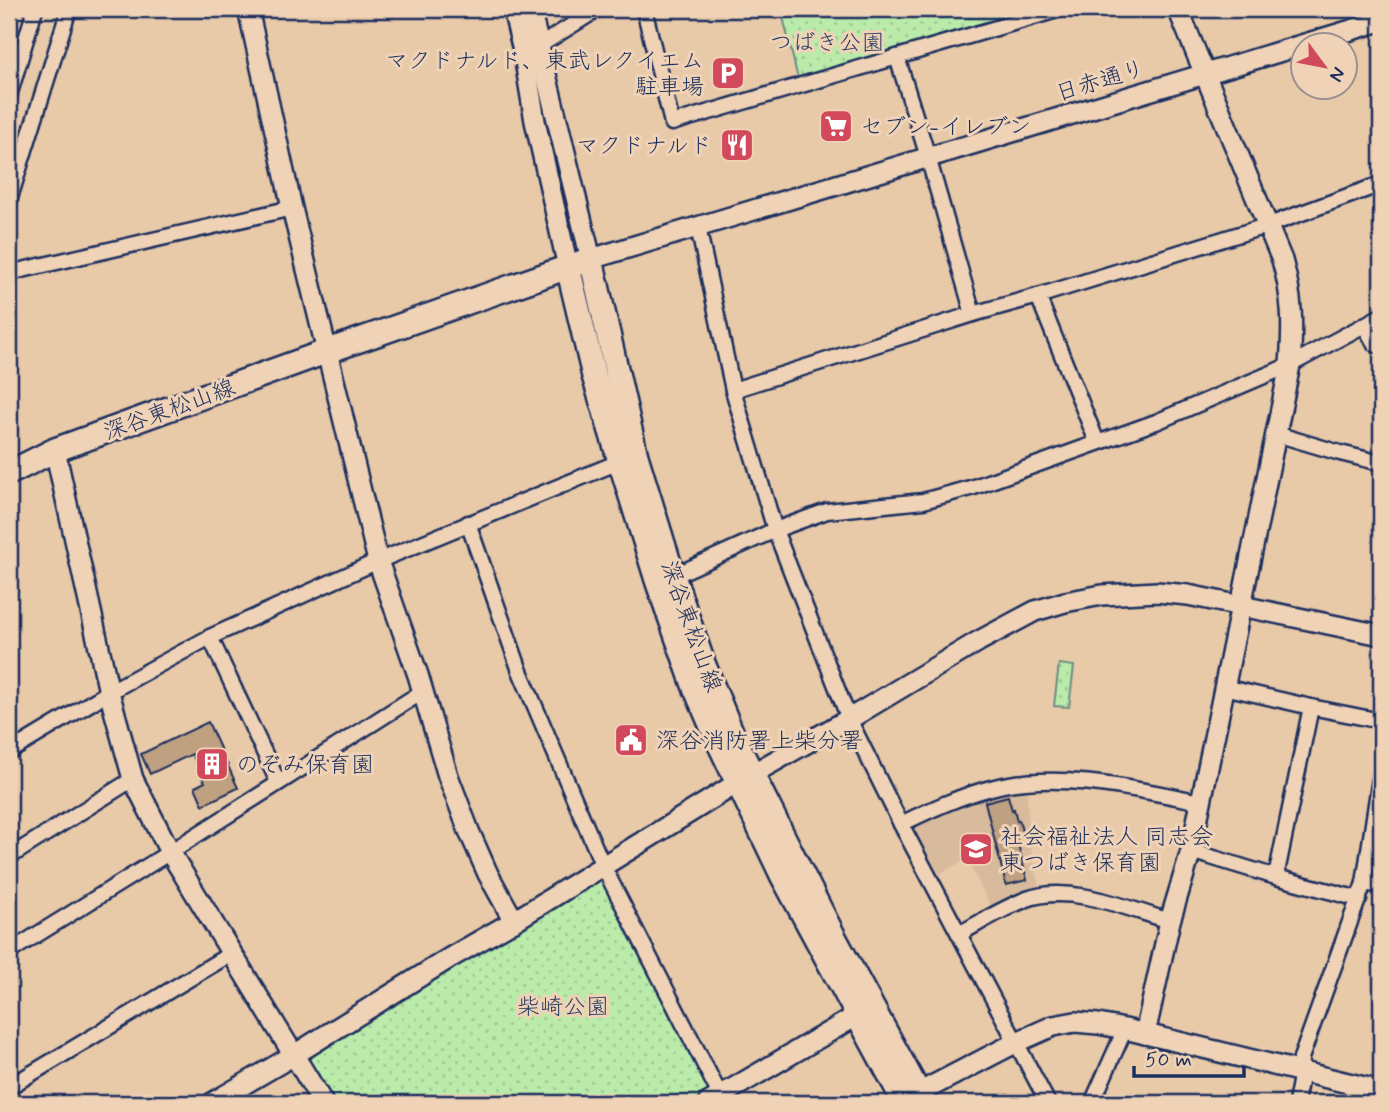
<svg xmlns="http://www.w3.org/2000/svg" width="1390" height="1112" font-family="Mynerve,'Klee One',sans-serif">
	<style>
		.built { fill: #d8ba9c }
		.grass { fill: url(#grass-dots); stroke: #6a8d84; stroke-width: 2 }
		.building { fill: #bfa182; stroke: #1b2f5e; stroke-width: 2 }
		.lines { fill: none; stroke-linecap: round; stroke-linejoin: round }
		.street-casing { stroke: #1b2f5e; stroke-width: 19 }
		.secondary-casing { stroke: #1b2f5e; stroke-width: 24 }
		.primary-casing { stroke: #1b2f5e; stroke-width: 28 }
		.street { stroke: #f0d3b6; stroke-width: 14 }
		.secondary { stroke: #f0d3b6; stroke-width: 19 }
		.primary { stroke: #f0d3b6; stroke-width: 23 }
		.labels { text-anchor: middle; stroke-width: 6; stroke-linejoin: round; paint-order: stroke }
		.park-label { font-size: 23px; fill: #2b4266; stroke: #f0d3b6 }
		.poi-label { font-size: 23px; fill: #1b2f5e; stroke: #f0d3b6; text-anchor: start }
		.street-label { font-size: 23px; fill: #1b2f5e; stroke: #f0d3b6 }
	</style>
	<defs>
		<pattern id="grass-dots" width="8" height="8" patternUnits="userSpaceOnUse" patternTransform="scale(1.75)"><rect width="8" height="8" fill="#baebaa"/><path d="M2 2h.1M6 6h.1" fill="none" stroke="#9fca95" stroke-width="1.8" stroke-linecap="round"/></pattern>
	</defs>
	<rect width="100%" height="100%" fill="#e8c9a8"/>
	<filter id="ink" filterUnits="userSpaceOnUse"><feTurbulence type="fractalNoise" baseFrequency=".0143" numOctaves="2"/><feDisplacementMap in="SourceGraphic" scale="14" xChannelSelector="R" yChannelSelector="G"/><feConvolveMatrix kernelMatrix="1 2 1 2 8 2 1 2 1" color-interpolation-filters="sRGB"/></filter>
	<g filter="url(#ink)">
		<polygon class="built" points="1027,789 1029,840 1040,892 992,909 967,859 935,876 911,832 913,827 997,793"/>
		<g class="grass">
			<polygon points="781,9 1051,9 799,83"/>
			<polygon points="1059,664 1074,666 1069,707 1054,706"/>
			<polygon points="603,866 720,1096 708,1103 323,1103 294,1055"/>
		</g>
		<g class="building">
			<polygon points="208,722 238,788 203,805 195,787 205,782 192,754 150,774 141,754"/>
			<polygon points="1008,796 1012,810 1014,809 1017,821 1019,820 1023,835 1016,836 1027,880 1006,885 985,802"/>
		</g>
		<g class="lines">
			<g class="street-casing">
				<g id="street">
					<polyline points="644,9 672,123 1061,9"/>
					<polyline points="534,49 598,9"/>
					<polyline points="897,57 928,157 973,314"/>
					<polyline points="9,96 35,9"/>
					<polyline points="9,201 69,9"/>
					<polyline points="698,227 733,390 775,530 849,719 901,824 1048,1103"/>
					<polyline points="9,273 292,208"/>
					<polyline points="1038,296 1097,442"/>
					<polyline points="1364,325 1375,344 1381,346"/>
					<polyline points="733,390 973,314 1038,296 1269,225 1381,184"/>
					<polyline points="1276,434 1340,453 1381,463"/>
					<polyline points="468,523 520,671 603,866 724,1103"/>
					<polyline points="669,578 775,530 827,511 923,501 974,487 1156,422 1290,365 1381,316"/>
					<polyline points="210,637 278,782"/>
					<polyline points="1224,687 1311,707 1381,721"/>
					<polyline points="9,752 109,692 210,637 378,561 626,459"/>
					<path d="M 901,824 C 930,810 960,796 991,788 C 1056,770 1136,789 1201,802"/>
					<polyline points="1191,851 1276,877 1359,899"/>
					<polyline points="9,857 133,779"/>
					<polyline points="1276,877 1311,707"/>
					<polyline points="1364,883 1381,886"/>
					<path d="M 959,934 C 981,922 1003,908 1027,899 C 1070,883 1128,909 1170,921"/>
					<polyline points="9,952 170,852 422,692"/>
					<polyline points="9,1087 232,953"/>
					<polyline points="1092,1103 1125,1029"/>
					<polyline points="1296,1103 1300,1082 1301,1058 1364,883 1381,771"/>
				</g>
			</g>
			<g class="secondary-casing">
				<g id="secondary">
					<polyline points="248,9 292,208 378,561 418,675 448,776 469,831 488,874 514,921"/>
					<polyline points="513,9 524,55 535,121 568,267"/>
					<polyline points="530,9 591,259 1381,21"/>
					<polyline points="55,450 109,692 133,779 170,852 323,1103"/>
					<path d="M 1145,1034 L 1170,921 L 1191,851 L 1290,365 C 1293,324 1293,299 1282,260 L 1178,9"/>
					<polyline points="907,1099 1017,1042 1053,1026 1075,1022 1098,1024 1125,1029 1381,1091"/>
					<polyline points="212,1103 294,1055 448,959 514,921 752,774 849,719 979,641 1035,611 1065,602 1102,595 1157,592 1188,595 1381,635"/>
					<polyline points="708,1103 868,1009"/>
				</g>
			</g>
			<g class="primary-casing">
				<g id="primary">
					<polyline points="568,267 594,376 620,461 658,583 694,685 719,743 782,875 905,1103"/>
					<polyline points="9,473 55,450 328,351 591,259 636,456 673,576 703,663 733,736 801,872 834,937 924,1103"/>
				</g>
			</g>
			<use href="#street" class="street"/>
			<use href="#secondary" class="secondary"/>
			<use href="#primary" class="primary"/>
		</g>
	</g>
	<defs>
		<g id="parking-square" transform="scale(1.75)"><rect x="-9" y="-9" width="18" height="18" rx="4" fill="#d1495b" stroke="#f0d3b6"/><path d="M-3.5-5.5H1a3.5 3.5 0 0 1 0 7H-1V5.5H-3.5ZM-1-3.4V-.6H.8a1.4 1.4 0 0 0 0-2.8Z" fill="#fff"/></g>
		<g id="supermarket-square" transform="scale(1.75)"><rect x="-9" y="-9" width="18" height="18" rx="4" fill="#d1495b" stroke="#f0d3b6"/><path d="M-6-5.5h2.5l.6 2H6L4.5 2H-2.5L-4.4-4H-6ZM-1.5 3.2a1.3 1.3 0 1 0 .1 0ZM3 3.2a1.3 1.3 0 1 0 .1 0Z" fill="#fff"/></g>
		<g id="restaurant-square" transform="scale(1.75)"><rect x="-9" y="-9" width="18" height="18" rx="4" fill="#d1495b" stroke="#f0d3b6"/><path d="M-5-6h1v4h1v-4h1v4h1v-4h1v5L-1.5 .5V6h-2V.5L-5-1ZM5-6V6H3V1.5H1.5Q1.5-4 5-6Z" fill="#fff"/></g>
		<g id="civic-square" transform="scale(1.75)"><rect x="-9" y="-9" width="18" height="18" rx="4" fill="#d1495b" stroke="#f0d3b6"/><path d="M-.6-6.5H3V-4.5H.6V-3L4-1V1h2V6H-6V1h2V-1L-.6-3ZM-1.2 2.5V6h2.4V2.5Z" fill="#fff"/></g>
		<g id="building-square" transform="scale(1.75)"><rect x="-9" y="-9" width="18" height="18" rx="4" fill="#d1495b" stroke="#f0d3b6"/><path d="M-4-6H4V6H1V3H-1V6H-4ZM-2.5-4.3h1.7v1.8h-1.7ZM.8-4.3h1.7v1.8H.8ZM-2.5-1h1.7V.8h-1.7ZM.8-1h1.7V.8H.8Z" fill="#fff"/></g>
		<g id="school-square" transform="scale(1.75)"><rect x="-9" y="-9" width="18" height="18" rx="4" fill="#d1495b" stroke="#f0d3b6"/><path d="M0-5L7-2L0 1L-7-2ZM-4 1L0 2.5L4 1V4Q0 6-4 4Z" fill="#fff"/></g>
	</defs>
	<g fill-rule="evenodd">
		<use href="#parking-square" x="728" y="73"/>
		<use href="#supermarket-square" x="836" y="126"/>
		<use href="#restaurant-square" x="737" y="145"/>
		<use href="#civic-square" x="631" y="740"/>
		<use href="#building-square" x="212" y="764"/>
		<use href="#school-square" x="976" y="849"/>
	</g>
	<g class="labels">
		<g class="park-label">
			<text x="827" y="50">つばき公園</text>
			<text x="563" y="1014">柴崎公園</text>
		</g>
		<g class="poi-label">
			<text x="704" y="68" text-anchor="end">マクドナルド、東武レクイエム<tspan x="704" dy="26">駐車場</tspan></text>
			<text x="860" y="134">セブン-イレブン</text>
			<text x="712" y="153" text-anchor="end">マクドナルド</text>
			<text x="656" y="748">深谷消防署上柴分署</text>
			<text x="236" y="772">のぞみ保育園</text>
			<text x="1000" y="844">社会福祉法人 同志会<tspan x="1000" dy="26">東つばき保育園</tspan></text>
		</g>
		<g class="street-label">
			<text transform="translate(1100 80) rotate(-17)" y="8">日赤通り</text>
			<text transform="translate(169 409) rotate(-20)" y="8">深谷東松山線</text>
			<text transform="translate(692 626) rotate(70)" y="8">深谷東松山線</text>
		</g>
	</g>
	<rect width="1390" height="1112" fill="none" stroke="#f0d3b6" stroke-width="35"/>
	<rect x="18" y="18" width="1355" height="1077" fill="none" stroke="#1b2f5e" stroke-width="2.5" filter="url(#ink)"/>
	<g transform="translate(1324 66) rotate(122)"><circle r="33" fill="#f0d3b6" stroke="#9b9193" stroke-width="2"/>
	<path d="M0-5L12 26L0 18L-12 26Z" fill="#d1495b"/>
	<text y="-10" font-size="19" font-weight="bold" text-anchor="middle" fill="#1b2f5e">N</text>
	</g>
	<path d="M1134 1066v10h110v-10" fill="none" stroke="#1b2f5e" stroke-width="3.5"/>
	<text x="1145" y="1066" font-size="21" fill="#1b2f5e" stroke="#f0d3b6" stroke-width="5" paint-order="stroke">50 m</text>
</svg>
